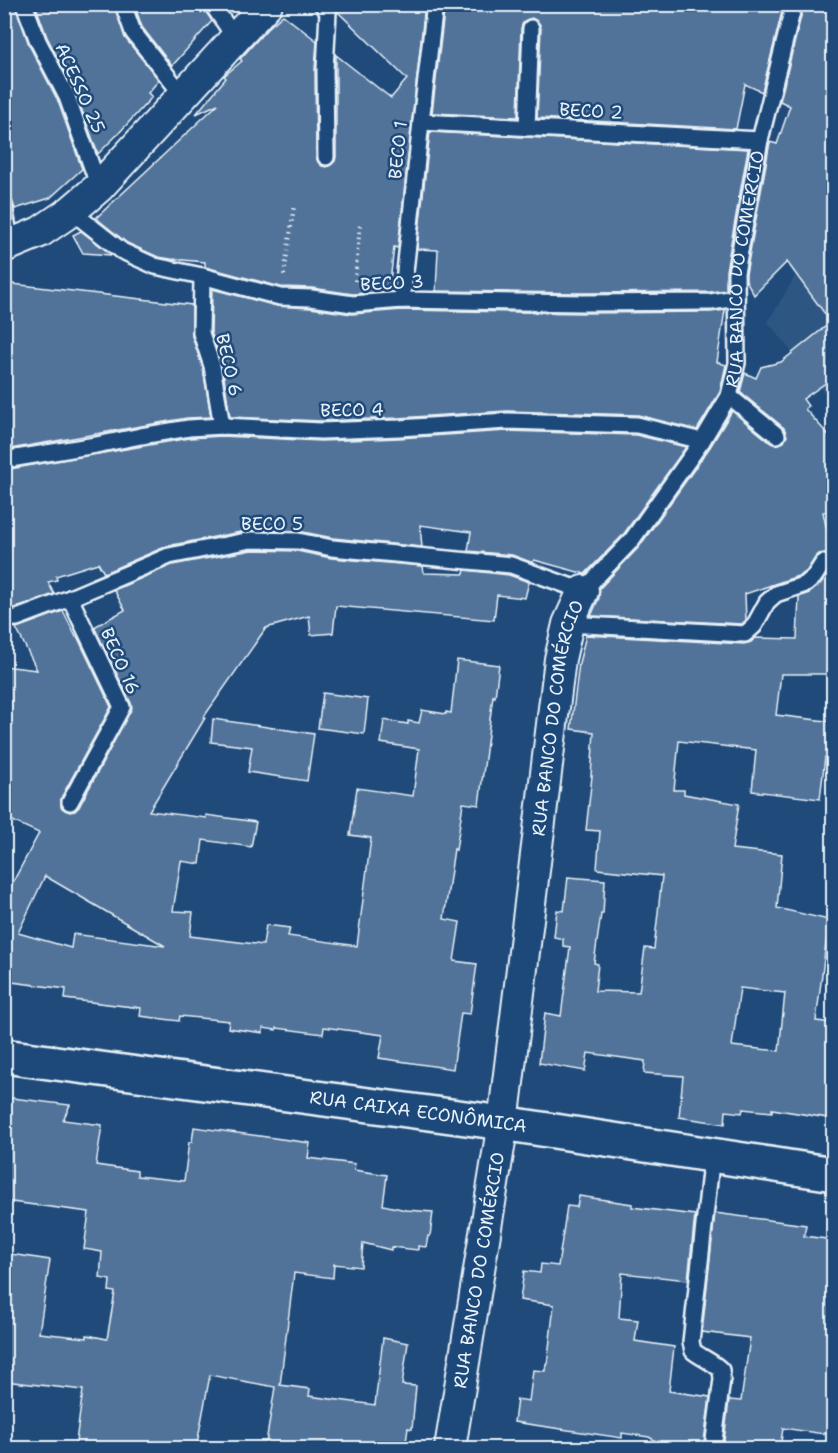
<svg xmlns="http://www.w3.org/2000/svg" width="838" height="1453" font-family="'Shantell Sans',sans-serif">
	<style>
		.built { fill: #2e5683 }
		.building { fill: #517399; stroke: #e8f1f8; stroke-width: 1.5; fill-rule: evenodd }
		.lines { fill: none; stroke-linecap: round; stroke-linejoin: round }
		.lane-casing { stroke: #e8f1f8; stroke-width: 20 }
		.street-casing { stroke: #e8f1f8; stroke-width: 34 }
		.secondary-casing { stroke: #e8f1f8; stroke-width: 38 }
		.path { stroke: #e8f1f8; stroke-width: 4; stroke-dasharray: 1.5 4.5; stroke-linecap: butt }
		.lane { stroke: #1f4a7a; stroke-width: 15 }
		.street { stroke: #1f4a7a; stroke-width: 30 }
		.secondary { stroke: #1f4a7a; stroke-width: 33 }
		.labels { text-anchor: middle; stroke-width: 5; stroke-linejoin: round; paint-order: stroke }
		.street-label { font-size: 18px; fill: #e8f1f8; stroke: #1f4a7a }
	</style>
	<rect width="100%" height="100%" fill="#1f4a7a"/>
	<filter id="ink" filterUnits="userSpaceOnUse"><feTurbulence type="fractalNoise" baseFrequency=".0167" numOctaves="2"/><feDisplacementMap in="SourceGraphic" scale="12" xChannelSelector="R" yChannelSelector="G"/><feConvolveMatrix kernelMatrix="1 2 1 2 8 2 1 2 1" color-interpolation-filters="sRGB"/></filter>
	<g filter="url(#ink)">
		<polygon class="built" points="833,223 833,404 768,322 815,242"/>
		<g class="building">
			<polygon points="4,4 15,4 29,45 58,101 82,169 50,198 15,209 12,200 4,197"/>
			<polygon points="35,4 114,4 125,38 159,80 148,93 152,97 119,133 98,154 76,94 47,37"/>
			<polygon points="134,4 202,5 204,9 212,21 172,66 142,27"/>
			<polygon points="335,4 425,4 398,248 394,247 389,291 353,294 312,288 281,287 205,267 205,262 171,259 158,257 127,243 96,218 218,104 196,114 226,78 224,76 242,61 240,59 268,28 283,15 317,41 315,70 316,157 318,162 322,166 327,167 331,165 335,161 336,157 336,55 391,98 407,79 337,11"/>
			<polygon points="445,4 784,4 762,92 745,84 736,129 537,118 541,28 539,23 532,18 526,20 523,23 521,28 518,117 432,113"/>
			<path d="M 804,4 L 834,4 L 834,377 L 803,399 L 808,406 L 805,409 L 834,441 L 834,510 L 823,512 L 834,562 L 834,674 L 781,674 L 776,715 L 834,722 L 834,758 L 825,757 L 820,799 L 752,791 L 756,750 L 679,741 L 674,790 L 684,790 L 684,794 L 739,804 L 732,849 L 782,854 L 777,908 L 829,920 L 816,1021 L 834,1023 L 834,1119 L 772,1109 L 772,1112 L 743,1109 L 742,1113 L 726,1111 L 725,1124 L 679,1117 L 683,1076 L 644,1073 L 645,1061 L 588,1053 L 585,1071 L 539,1063 L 545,1013 L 561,1016 L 570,947 L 563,946 L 563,939 L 554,937 L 557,910 L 564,911 L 568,877 L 605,880 L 603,914 L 601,914 L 594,963 L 598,964 L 595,991 L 639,992 L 645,948 L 654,949 L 662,876 L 597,869 L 600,831 L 586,830 L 592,776 L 591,776 L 594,732 L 571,729 L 579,663 L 586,635 L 744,644 L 751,642 L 755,638 L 797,639 L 799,597 L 809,593 L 820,584 L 833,564 L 832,559 L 829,555 L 824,553 L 819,554 L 815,558 L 807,571 L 801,575 L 745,594 L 746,620 L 742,624 L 591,616 L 599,598 L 600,588 L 639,547 L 710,447 L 732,411 L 771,443 L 776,445 L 784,442 L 787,436 L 784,428 L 740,392 L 745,373 L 756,378 L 761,367 L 781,362 L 831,322 L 787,262 L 754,295 L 746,280 L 746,274 L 770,142 L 777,144 L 790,106 L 780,101 ZM 740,988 L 785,993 L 779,1051 L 732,1046 Z"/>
			<polygon points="430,132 748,149 726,271 726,290 710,292 584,293 436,291 438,250 417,249"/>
			<polygon points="81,231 112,255 83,253 73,235"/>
			<polygon points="4,283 192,305 192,336 203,368 211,417 187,418 4,450"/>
			<polygon points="212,289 277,306 310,308 352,314 402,310 584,313 711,312 725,310 717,362 726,365 720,392 697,430 638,415 507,411 398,418 321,421 230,417 222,364 211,332"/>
			<polygon points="507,431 636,435 686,447 623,535 585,574 534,560 533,563 512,555 468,551 471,532 420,525 422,547 333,538 298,531 251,530 167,546 104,573 98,563 56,576 57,580 48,582 54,594 15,608 7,609 4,604 4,470 190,438 222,436 321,441 399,438"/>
			<path d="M 252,550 L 297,551 L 331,558 L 423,566 L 424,573 L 464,574 L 465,570 L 509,575 L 529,582 L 525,598 L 497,595 L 494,620 L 336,606 L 333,633 L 311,635 L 309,616 L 266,628 L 203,718 L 205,718 L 149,811 L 206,818 L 206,815 L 256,822 L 251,847 L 203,840 L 200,864 L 181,861 L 173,911 L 193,912 L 190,936 L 263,945 L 266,925 L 290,928 L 288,936 L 357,946 L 371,838 L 350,835 L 357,788 L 413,796 L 419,749 L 381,743 L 384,720 L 408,724 L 408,721 L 419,723 L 422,710 L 446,714 L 446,712 L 451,713 L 457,660 L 499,665 L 495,697 L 493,696 L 479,805 L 463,803 L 456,850 L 454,849 L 444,919 L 460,922 L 454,961 L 477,964 L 470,1014 L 461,1013 L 453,1069 L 379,1058 L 383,1035 L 324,1027 L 323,1034 L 277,1028 L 276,1030 L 263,1028 L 263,1033 L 228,1028 L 229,1021 L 180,1016 L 179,1021 L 140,1016 L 141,1008 L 65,999 L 66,989 L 4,981 L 4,899 L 39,833 L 4,817 L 4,666 L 37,670 L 16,628 L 63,611 L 76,637 L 77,636 L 111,707 L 61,798 L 61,807 L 65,810 L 70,812 L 75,811 L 79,807 L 132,708 L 131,703 L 94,627 L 125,610 L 114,590 L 172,565 ZM 45,876 L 165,946 L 73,934 L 71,948 L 18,933 Z"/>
			<polygon points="323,693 368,699 364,734 318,728"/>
			<polygon points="213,719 314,734 307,781 248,772 252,747 211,742"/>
			<polygon points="4,1097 70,1105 63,1120 102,1125 96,1165 137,1171 137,1176 184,1181 189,1142 192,1142 194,1127 310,1143 308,1158 355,1164 354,1170 387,1175 383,1205 406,1210 433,1212 430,1236 428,1236 426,1247 418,1246 418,1250 391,1247 391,1250 363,1243 361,1267 334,1264 333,1278 294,1273 280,1385 310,1389 309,1396 375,1405 383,1338 408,1343 402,1385 416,1386 412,1429 408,1428 405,1449 265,1449 275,1387 210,1375 196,1449 75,1449 83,1390 4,1381 4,1253 50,1260 39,1333 87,1338 87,1335 107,1339 115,1292 109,1291 110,1280 100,1278 102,1252 84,1249 89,1212 4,1201"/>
			<polygon points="579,1196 632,1204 632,1207 695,1215 688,1280 622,1273 619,1318 638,1320 635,1341 674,1347 669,1391 710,1397 703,1449 669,1449 649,1437 622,1433 622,1438 514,1422 517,1399 529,1401 533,1370 545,1371 546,1364 547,1365 554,1305 520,1300 524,1271 540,1273 541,1264 558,1266 567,1206 577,1207"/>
			<polygon points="715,1213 806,1225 804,1236 834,1240 834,1433 824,1432 824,1434 783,1428 780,1449 723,1449 729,1400 741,1401 750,1338 702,1332"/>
		</g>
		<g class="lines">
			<g class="lane-casing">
				<g id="lane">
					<polyline points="24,4 38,41 67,97 99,187"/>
					<polyline points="123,4 133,32 184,97"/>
					<polyline points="212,4 235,38"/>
					<polyline points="322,4 328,12 325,70 326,157"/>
					<polyline points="421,122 760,140"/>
					<polyline points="527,128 531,28"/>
					<polyline points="4,206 11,245"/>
					<polyline points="71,211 122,251 155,266 202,276 280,297 311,298 353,304 402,300 584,303 711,302 736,298"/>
					<polyline points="202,276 201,333 212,366 222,426"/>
					<polyline points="402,300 421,122 435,4"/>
					<polyline points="729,396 777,435"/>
					<polyline points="4,460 96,445 141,436 189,428 222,426 321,431 399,428 507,421 637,425 702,441"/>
					<polyline points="70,598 122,707 70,802"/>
					<path id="s1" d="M 4,619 L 17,618 L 70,598 L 169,556 L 251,540 L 298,541 L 332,548 L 511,565 L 583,591 L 631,541 L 702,441 L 729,396 L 737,363 L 736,273 L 760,140 L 794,4"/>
					<polyline points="568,624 745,634 754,626 767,602 776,594 806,584 814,577 823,563"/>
					<path d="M 712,1154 L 691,1342 L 693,1351 C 702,1358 713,1362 721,1370 L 722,1379 L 713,1448"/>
				</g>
			</g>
			<g class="street-casing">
				<g id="street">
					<polyline points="4,247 40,232 71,211 99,187 267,4"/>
					<path id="s2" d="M 450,1448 L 503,1123 L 560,659 L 568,624 L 583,591"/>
				</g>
			</g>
			<g class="secondary-casing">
				<g id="secondary">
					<path id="s3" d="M 4,1056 L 503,1123 L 834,1174"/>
				</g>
			</g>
			<g class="path">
				<polyline points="698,10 699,4"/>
				<polyline points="284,275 294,207"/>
				<polyline points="355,281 360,225"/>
			</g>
			<use href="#lane" class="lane"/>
			<use href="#street" class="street"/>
			<use href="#secondary" class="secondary"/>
		</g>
	</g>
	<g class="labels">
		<g class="street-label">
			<text transform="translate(80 88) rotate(66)" y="6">ACESSO 25</text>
			<text transform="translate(591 111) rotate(3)" y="6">BECO 2</text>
			<text transform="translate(398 150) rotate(-84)" y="6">BECO 1</text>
			<text dy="6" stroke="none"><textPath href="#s1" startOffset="972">RUA BANCO DO COMÉRCIO</textPath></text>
			<text transform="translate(392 283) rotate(-3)" y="6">BECO 3</text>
			<text transform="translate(229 365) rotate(77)" y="6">BECO 6</text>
			<text transform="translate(352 410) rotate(-1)" y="6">BECO 4</text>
			<text x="272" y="530">BECO 5</text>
			<text transform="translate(120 661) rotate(66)" y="6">BECO 16</text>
			<text dy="6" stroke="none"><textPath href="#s2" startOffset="738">RUA BANCO DO COMÉRCIO</textPath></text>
			<text dy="6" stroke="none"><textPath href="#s3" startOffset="418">RUA CAIXA ECONÔMICA</textPath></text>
			<text dy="6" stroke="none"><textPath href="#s2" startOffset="180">RUA BANCO DO COMÉRCIO</textPath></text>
		</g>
	</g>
	<rect width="838" height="1453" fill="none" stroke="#1f4a7a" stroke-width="24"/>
	<rect x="12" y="12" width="814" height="1429" fill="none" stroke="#e8f1f8" stroke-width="2" filter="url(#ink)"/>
</svg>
